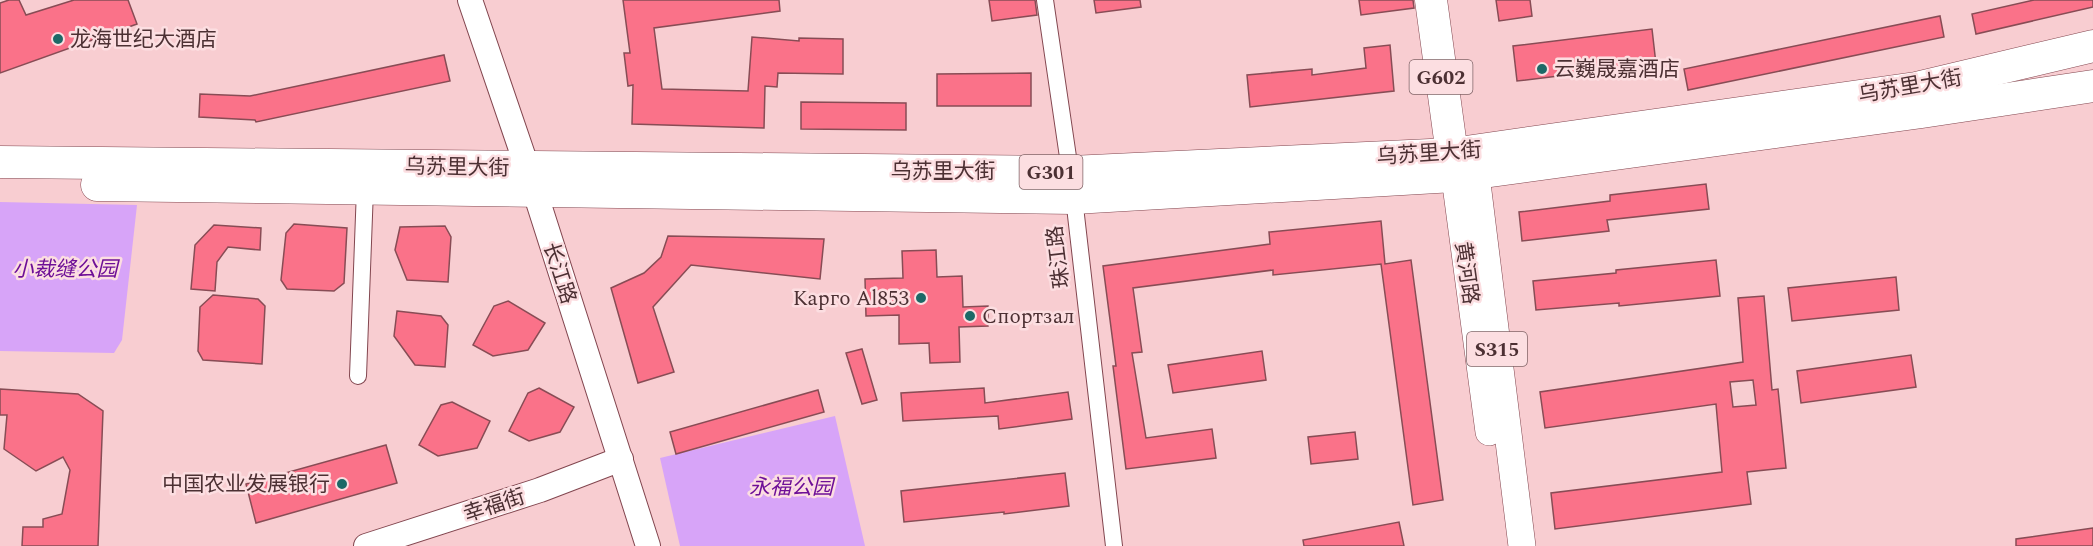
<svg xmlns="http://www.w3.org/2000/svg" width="2093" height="546" font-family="Spectral,'Noto Sans SC',serif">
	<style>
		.green { fill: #d7a4f8 }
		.building { fill: #fa7289; stroke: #884c55; stroke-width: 1.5; fill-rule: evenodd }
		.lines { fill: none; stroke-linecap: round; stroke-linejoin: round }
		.street-casing { stroke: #82464f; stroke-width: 18 }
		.secondary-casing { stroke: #82464f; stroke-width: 26 }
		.primary-casing { stroke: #82464f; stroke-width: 28 }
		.highway-casing { stroke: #82464f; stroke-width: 33 }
		.street { stroke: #fff; stroke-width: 16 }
		.secondary { stroke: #fff; stroke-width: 24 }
		.primary { stroke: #fff; stroke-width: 27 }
		.highway { stroke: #fff; stroke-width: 32 }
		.poi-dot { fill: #1d6967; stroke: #fcdee1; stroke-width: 2 }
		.labels { text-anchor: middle; stroke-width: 5; stroke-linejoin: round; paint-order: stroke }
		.shield { fill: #fcdee1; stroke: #816467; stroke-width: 1.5 }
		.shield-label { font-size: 20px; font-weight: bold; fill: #4c3033 }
		.poi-label { font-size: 21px; fill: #4c3033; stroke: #fcdee1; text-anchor: start }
		.street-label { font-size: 21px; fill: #4c3033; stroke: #fcdee1 }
		.park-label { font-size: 21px; font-style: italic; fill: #6e0f97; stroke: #fcdee1 }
	</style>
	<rect width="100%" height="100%" fill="#f8cdd1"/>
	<g class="green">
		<polygon points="0,202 137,205 122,340 114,353 0,351"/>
		<polygon points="835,416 865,546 680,546 660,458"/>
	</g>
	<g class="building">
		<polygon points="9,0 19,0 26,15 74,0 128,0 137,24 0,73 0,3"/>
		<polygon points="623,0 779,0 780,11 654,28 662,89 748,91 752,37 799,41 799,38 843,39 843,74 778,73 777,87 765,86 764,128 632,124 633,85 628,86 624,53 630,53"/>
		<polygon points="989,0 1035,0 1037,15 992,21"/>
		<polygon points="1094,0 1140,0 1141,7 1096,13"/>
		<polygon points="1359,0 1413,0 1414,8 1361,15"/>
		<polygon points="1496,0 1530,0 1532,16 1499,21"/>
		<polygon points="2034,0 2093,0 2093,7 1976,34 1972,14"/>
		<polygon points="1940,16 1944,37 1688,90 1684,69"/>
		<polygon points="1652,29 1656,64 1517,81 1513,46"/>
		<polygon points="1390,45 1394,91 1250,107 1247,75 1312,69 1312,75 1366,68 1364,48"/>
		<polygon points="444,55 450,81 256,122 255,120 199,117 200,94 250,96"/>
		<polygon points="1031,73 1031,106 937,106 937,74"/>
		<polygon points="801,102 906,103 906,130 801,129"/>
		<polygon points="1706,184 1709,209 1607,220 1609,231 1522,241 1519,212 1610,201 1610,195"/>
		<polygon points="1381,221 1385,264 1411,260 1443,500 1413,505 1381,264 1273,275 1273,270 1133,288 1142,352 1132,353 1146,438 1212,429 1216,458 1126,469 1113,366 1116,366 1103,266 1270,244 1269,232"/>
		<polygon points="294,224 347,228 344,283 334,291 287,289 281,280 286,233"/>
		<polygon points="214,225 261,228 260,250 228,247 217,262 215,291 191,289 195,245"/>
		<polygon points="445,226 451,237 448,282 407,280 395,250 400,227"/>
		<polygon points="668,236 824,239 820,279 691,265 653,307 674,372 638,383 611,288 644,273 661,257"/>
		<polygon points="936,250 937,277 962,276 963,307 988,306 988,326 959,327 960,362 930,363 929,343 899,344 899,315 866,316 865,279 903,278 902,251"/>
		<polygon points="1716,260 1720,296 1619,306 1619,303 1536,310 1533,281 1616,273 1616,270"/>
		<polygon points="1896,277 1899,310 1792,321 1788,288"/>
		<polygon points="213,295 258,299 265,306 262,364 203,360 198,351 200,307"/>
		<path d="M 1764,296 L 1772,390 L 1778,389 L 1786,468 L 1747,472 L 1751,504 L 1555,529 L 1551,493 L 1722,472 L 1716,404 L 1545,428 L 1540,392 L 1743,362 L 1738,298 ZM 1753,380 L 1756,405 L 1733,407 L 1730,382 Z"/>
		<polygon points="508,301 545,323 528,350 493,356 473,345 494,306"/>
		<polygon points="397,311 441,316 448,325 445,367 415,365 394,336"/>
		<polygon points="862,349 877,400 862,404 846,353"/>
		<polygon points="1262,351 1266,380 1173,393 1168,365"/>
		<polygon points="1911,355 1916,387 1801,403 1797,371"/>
		<polygon points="539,388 574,407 560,432 529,441 509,431 528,393"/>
		<polygon points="984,388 985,403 1068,392 1072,419 999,429 998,416 903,421 901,393"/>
		<polygon points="0,389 78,394 103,411 98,546 22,546 23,527 43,527 43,519 62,514 70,470 63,457 36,471 4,449 7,415 0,415"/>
		<polygon points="818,390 824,412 676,454 670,432"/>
		<polygon points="452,402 490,421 477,448 438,456 419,445 441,405"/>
		<polygon points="1355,432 1358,459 1311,464 1308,437"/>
		<polygon points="386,445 397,483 256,523 246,484"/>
		<polygon points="1065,473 1069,506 1004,514 1004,512 904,522 901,491"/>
		<polygon points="1399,522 1404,546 1304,546 1303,540"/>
		<polygon points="2093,528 2093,546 2016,546 2016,539"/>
	</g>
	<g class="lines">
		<g class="street-casing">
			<g id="street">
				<polyline points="1045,0 1074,198 1114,546"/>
				<polyline points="358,376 365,189"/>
			</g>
		</g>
		<g class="secondary-casing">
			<g id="secondary">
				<polyline points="470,0 527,167 648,546"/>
				<polyline points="366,546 540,490 621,459"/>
			</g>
		</g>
		<g class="primary-casing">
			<g id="primary">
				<polyline points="1473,151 1522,546"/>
				<polyline points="1452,155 1489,432"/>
			</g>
		</g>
		<g class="highway-casing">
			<g id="highway">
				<polyline points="1431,0 1452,154"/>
				<polyline points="0,162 1071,172 1452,154 1916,88 2093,46"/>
				<polyline points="97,185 1074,198 1454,176 1922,112 2093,86"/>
			</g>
		</g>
		<use href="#street" class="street"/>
		<use href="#secondary" class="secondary"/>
		<use href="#primary" class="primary"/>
		<use href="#highway" class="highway"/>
	</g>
	<g class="poi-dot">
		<circle cx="58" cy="39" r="6"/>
		<circle cx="1542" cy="69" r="6"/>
		<circle cx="921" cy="298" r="6"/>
		<circle cx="970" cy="316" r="6"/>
		<circle cx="342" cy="484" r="6"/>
	</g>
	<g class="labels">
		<g class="shield">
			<rect x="1409.5" y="60" width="63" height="34" rx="4.5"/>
			<rect x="1019.5" y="155" width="63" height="34" rx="4.5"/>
			<rect x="1467" y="332" width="60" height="34" rx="4.5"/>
		</g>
		<g class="shield-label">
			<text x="1441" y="84">G602</text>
			<text x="1051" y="179">G301</text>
			<text x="1497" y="356">S315</text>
		</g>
		<g class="poi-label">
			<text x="70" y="46">龙海世纪大酒店</text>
			<text x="1554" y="76">云巍晟嘉酒店</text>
			<text x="909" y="305" text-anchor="end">Карго Al853</text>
			<text x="982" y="323">Спортзал</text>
			<text x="330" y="491" text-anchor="end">中国农业发展银行</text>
		</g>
		<g class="street-label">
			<text transform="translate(1910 86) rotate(-10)" y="7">乌苏里大街</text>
			<text transform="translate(1429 153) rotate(-4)" y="7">乌苏里大街</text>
			<text transform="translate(457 167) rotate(1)" y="7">乌苏里大街</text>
			<text x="943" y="178">乌苏里大街</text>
			<text transform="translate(1058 257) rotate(-97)" y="7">珠江路</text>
			<text transform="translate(560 273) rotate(72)" y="7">长江路</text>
			<text transform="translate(1467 273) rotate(82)" y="7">黄河路</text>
			<text transform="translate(494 505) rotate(-18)" y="7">幸福街</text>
		</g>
		<g class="park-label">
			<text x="65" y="276">小裁缝公园</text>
			<text x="791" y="494">永福公园</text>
		</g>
	</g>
</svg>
